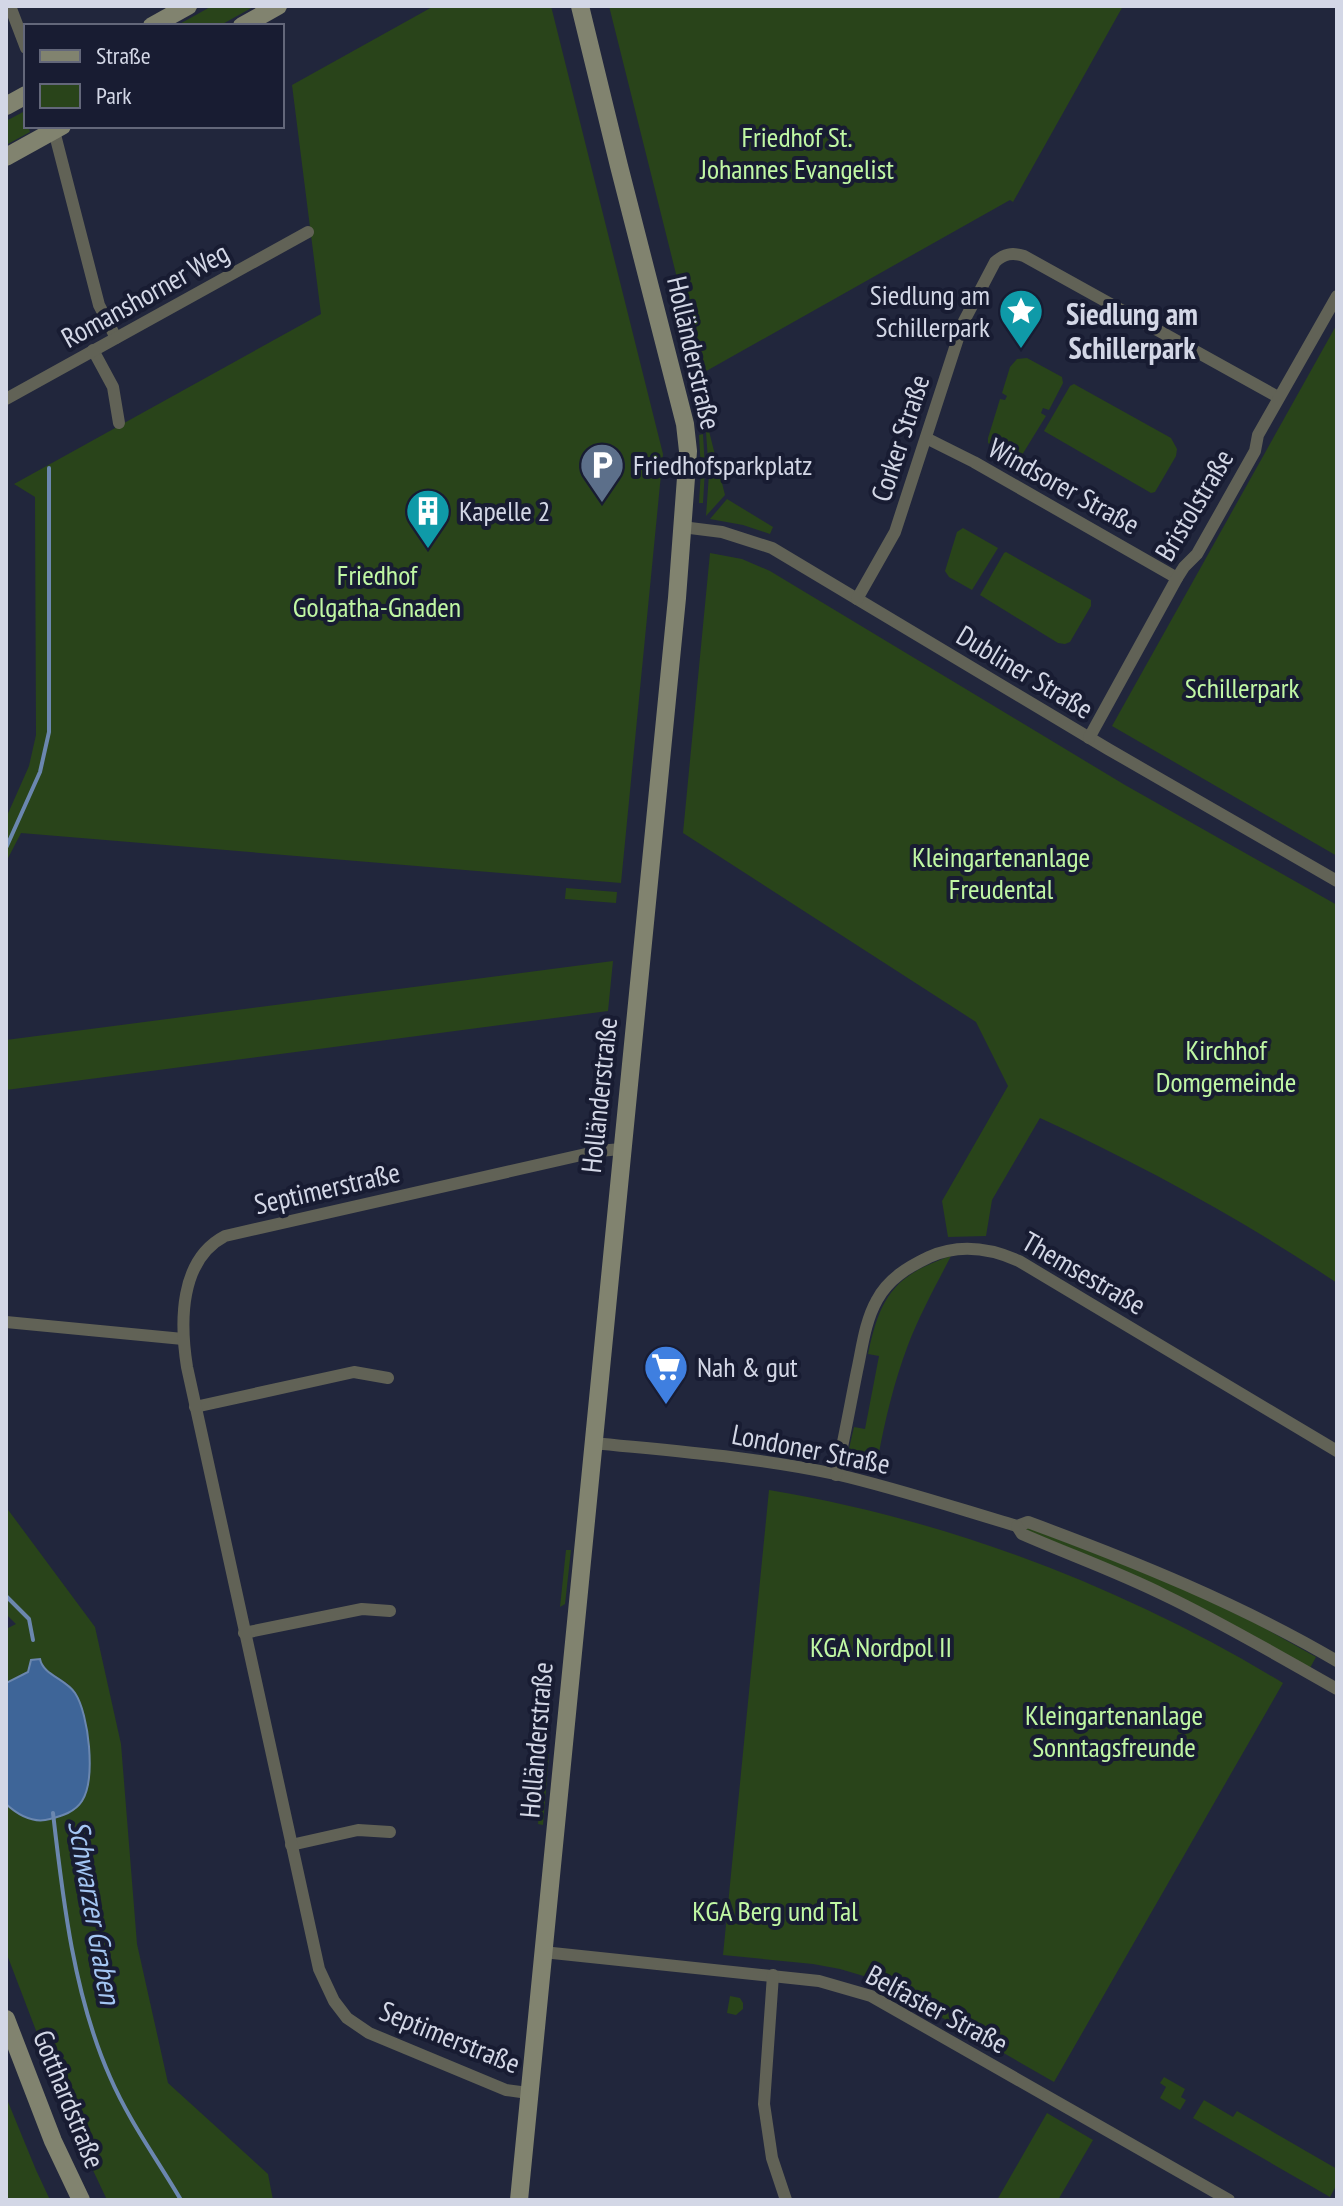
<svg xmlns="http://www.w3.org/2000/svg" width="1343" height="2206" font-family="'PT Sans Narrow',sans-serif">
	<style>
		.green { fill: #29441a }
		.water { fill: #3e6598; stroke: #6b87af; stroke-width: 2 }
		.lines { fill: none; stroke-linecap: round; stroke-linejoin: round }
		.stream { stroke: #6b87af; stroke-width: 4 }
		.street { stroke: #616256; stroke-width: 12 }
		.secondary { stroke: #81836f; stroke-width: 18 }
		.labels { text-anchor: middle; stroke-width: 8; stroke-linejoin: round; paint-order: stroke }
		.park-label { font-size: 28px; fill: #c0f7a4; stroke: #181c32 }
		.street-label { font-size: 28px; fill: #d3d7e6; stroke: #181c32 }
		.poi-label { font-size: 28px; fill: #d3d7e6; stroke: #181c32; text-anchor: start }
		.neighbourhood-label { font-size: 30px; font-weight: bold; fill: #d3d7e6; stroke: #181c32 }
		.water-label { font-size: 30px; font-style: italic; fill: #a4c6f3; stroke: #181c32 }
	</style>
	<rect width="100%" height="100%" fill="#21263c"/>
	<g class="green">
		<polygon points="212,6 255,6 219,26 176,26"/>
		<polygon points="434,6 551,6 663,454 621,883 21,833 6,862 6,818 29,766 36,735 35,497 14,484 321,314 292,85"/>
		<polygon points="609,6 1123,6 1013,202 1010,200 701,374"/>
		<polygon points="23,112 30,132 6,145 6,121"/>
		<polygon points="1337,324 1337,856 1112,726"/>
		<polygon points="1027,358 1062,377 1063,383 1049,410 1043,408 1041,413 1046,416 1022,455 1020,454 1017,460 988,443 988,438 1000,399 1005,400 1007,396 1002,393 1010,367 1017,359"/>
		<polygon points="1074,384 1171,438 1177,449 1176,456 1155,492 1151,493 1044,431 1070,386"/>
		<polygon points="709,431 725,495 706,516 709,474 706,432"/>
		<polygon points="703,434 705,469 703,503 699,503 701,470 699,435"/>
		<polygon points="727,499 773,527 770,534 743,525 710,519"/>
		<polygon points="963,528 998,548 972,590 949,577 945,571 957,532"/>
		<polygon points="1006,552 1091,600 1091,606 1070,642 1065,644 1058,643 980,595 1004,553"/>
		<path d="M 710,553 L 742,559 L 770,571 L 1125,785 L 1337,905 L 1337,1283 C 1243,1220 1142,1165 1040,1118 L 992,1200 L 986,1236 L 948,1237 L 942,1201 L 1008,1086 L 976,1022 L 683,833 Z"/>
		<polygon points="566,888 617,892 616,903 565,899"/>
		<polygon points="613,961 608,1011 6,1090 6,1040"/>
		<path d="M 951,1256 C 936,1285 920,1314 908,1345 C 894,1382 885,1420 878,1458 L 848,1453 L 854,1427 L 865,1429 L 879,1356 L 868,1354 C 880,1297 894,1275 951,1256 Z"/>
		<path d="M 769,1490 C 950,1520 1126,1588 1283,1683 L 1054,2082 L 899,1993 L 867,1977 L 840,1969 L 813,1964 L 723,1955 Z"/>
		<polygon points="6,1507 95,1627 121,1744 137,1944 168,2083 268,2174 273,2200 107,2200 74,2130 6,1952 6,1804 21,1815 41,1821 69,1812 79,1805 86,1792 89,1765 87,1734 68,1684 43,1668 40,1660 31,1660 28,1672 6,1683 6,1629 16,1624 6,1614"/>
		<path d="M 1024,1526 L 1167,1581 L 1259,1625 L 1316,1657 L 1310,1668 C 1218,1614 1125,1568 1025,1531 Z"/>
		<polygon points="566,1550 571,1550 565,1604 560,1607"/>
		<polygon points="545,1752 549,1755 543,1825 538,1824"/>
		<polygon points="730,1996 740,1998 743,2003 743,2009 736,2015 727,2013"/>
		<polygon points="1164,2077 1185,2089 1181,2097 1186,2100 1180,2110 1160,2098 1166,2087 1160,2083"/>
		<polygon points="6,2097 36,2170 50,2200 6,2200"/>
		<polygon points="1204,2100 1233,2117 1237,2111 1337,2169 1337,2184 1330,2197 1193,2118"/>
		<polygon points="1047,2113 1093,2140 1058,2200 997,2200"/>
	</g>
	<path class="water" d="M 40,1659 C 43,1675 66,1679 75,1693 C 89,1714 96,1779 82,1801 C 75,1812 62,1816 50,1819 C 33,1824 18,1815 6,1804 L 6,1683 L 28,1672 L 31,1660 Z"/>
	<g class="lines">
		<g class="stream">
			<polyline points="6,848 40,772 49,732 49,468"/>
			<polyline points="6,1596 29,1619 33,1640"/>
			<path d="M 53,1813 C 63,1901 74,1996 110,2077 C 129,2121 157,2159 181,2200"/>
		</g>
		<g class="street">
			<polyline points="10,6 26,48"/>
			<polyline points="53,127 99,305 116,338"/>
			<polyline points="93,350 113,387 119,423"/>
			<polyline points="6,399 308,232"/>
			<polyline points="926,438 974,462 1177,578"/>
			<polyline points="682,527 722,532 772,548 1108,749 1337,881"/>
			<path d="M 857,599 L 895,532 L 963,323 L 995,262 C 1004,254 1012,252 1024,256 L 1278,397"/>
			<polyline points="1089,738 1177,578 1184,567 1197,554 1255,451 1258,435 1337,296"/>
			<polyline points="6,1322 183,1339"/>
			<polyline points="195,1407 354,1372 388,1378"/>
			<path d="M 593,1443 C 673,1451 755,1457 835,1474 C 896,1488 956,1508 1017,1526 L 1028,1522 C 1134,1561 1240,1604 1337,1661"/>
			<path d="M 836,1475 C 844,1440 850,1406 857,1371 C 862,1348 865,1321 877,1300 C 888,1279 908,1267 929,1257 C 958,1244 990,1248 1019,1261 L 1337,1451"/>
			<path d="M 1017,1526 L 1022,1534 C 1070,1555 1118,1572 1164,1595 C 1223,1623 1280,1657 1337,1689"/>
			<polyline points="244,1633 362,1609 390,1611"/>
			<polyline points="291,1845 358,1830 390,1832"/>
			<polyline points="543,1952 819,1981 871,1996 1229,2200"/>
			<polyline points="773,1975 764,2104 772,2158 786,2200"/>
			<path d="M 528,2093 L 506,2090 L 369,2033 L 347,2018 L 334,2001 L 319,1969 L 187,1367 C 180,1323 179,1260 225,1236 L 599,1151 L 621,1149"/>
		</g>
		<g class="secondary">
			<polyline points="152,26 188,6"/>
			<polyline points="242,26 278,6"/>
			<polyline points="6,106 26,95"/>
			<polyline points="6,157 62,126"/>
			<polyline points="6,2019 53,2141 81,2200"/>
			<polyline points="519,2200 677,598 688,451 685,424 619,166 580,6"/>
		</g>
	</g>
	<defs>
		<g id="sight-pin" transform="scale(2.3)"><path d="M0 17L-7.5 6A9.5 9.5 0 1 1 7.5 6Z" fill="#0f9aa8" stroke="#181c32"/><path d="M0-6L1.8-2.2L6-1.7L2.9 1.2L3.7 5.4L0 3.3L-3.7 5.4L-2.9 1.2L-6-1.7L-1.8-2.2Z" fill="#fff"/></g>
		<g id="parking-pin" transform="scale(2.3)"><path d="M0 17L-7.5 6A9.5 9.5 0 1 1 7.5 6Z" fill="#5c6f8a" stroke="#181c32"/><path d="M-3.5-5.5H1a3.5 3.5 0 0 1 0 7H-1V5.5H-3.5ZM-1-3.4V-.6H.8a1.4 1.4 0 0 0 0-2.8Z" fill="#fff"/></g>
		<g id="building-pin" transform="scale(2.3)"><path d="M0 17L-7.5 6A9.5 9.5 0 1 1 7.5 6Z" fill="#0f9aa8" stroke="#181c32"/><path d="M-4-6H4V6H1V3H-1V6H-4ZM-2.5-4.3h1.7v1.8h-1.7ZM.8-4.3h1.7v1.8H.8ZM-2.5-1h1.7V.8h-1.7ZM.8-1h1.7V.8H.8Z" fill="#fff"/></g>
		<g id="supermarket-pin" transform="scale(2.3)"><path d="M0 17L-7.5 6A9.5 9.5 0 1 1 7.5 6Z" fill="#3f7fe0" stroke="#181c32"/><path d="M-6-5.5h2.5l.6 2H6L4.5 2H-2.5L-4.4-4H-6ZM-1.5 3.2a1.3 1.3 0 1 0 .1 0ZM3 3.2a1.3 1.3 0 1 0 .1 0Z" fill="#fff"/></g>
	</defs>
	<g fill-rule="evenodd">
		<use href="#sight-pin" x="1021" y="311"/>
		<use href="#parking-pin" x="602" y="465"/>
		<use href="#building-pin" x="428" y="511"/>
		<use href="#supermarket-pin" x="666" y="1367"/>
	</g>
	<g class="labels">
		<g class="park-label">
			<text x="797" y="147">Friedhof St.<tspan x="797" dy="32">Johannes Evangelist</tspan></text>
			<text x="377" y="585">Friedhof<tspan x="377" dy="32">Golgatha-Gnaden</tspan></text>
			<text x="1242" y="698">Schillerpark</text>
			<text x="1001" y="867">Kleingartenanlage<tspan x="1001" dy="32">Freudental</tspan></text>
			<text x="1226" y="1060">Kirchhof<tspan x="1226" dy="32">Domgemeinde</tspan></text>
			<text x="881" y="1657">KGA Nordpol II</text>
			<text x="1114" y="1725">Kleingartenanlage<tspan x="1114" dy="32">Sonntagsfreunde</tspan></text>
			<text x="775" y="1921">KGA Berg und Tal</text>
		</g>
		<g class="street-label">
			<text transform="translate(145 295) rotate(-29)" y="10">Romanshorner Weg</text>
			<text transform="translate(694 353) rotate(77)" y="10">Holländerstraße</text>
			<text transform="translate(900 438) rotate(-72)" y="10">Corker Straße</text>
			<text transform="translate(1064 486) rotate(29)" y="10">Windsorer Straße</text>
			<text transform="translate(1194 505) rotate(-59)" y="10">Bristolstraße</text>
			<text transform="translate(1025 672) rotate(31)" y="10">Dubliner Straße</text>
			<text transform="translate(599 1095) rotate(-84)" y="10">Holländerstraße</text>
			<text transform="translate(327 1188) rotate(-13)" y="10">Septimerstraße</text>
			<text transform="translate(1084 1273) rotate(30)" y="10">Themsestraße</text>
			<text transform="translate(811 1449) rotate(11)" y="10">Londoner Straße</text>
			<text transform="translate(536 1740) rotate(-85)" y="10">Holländerstraße</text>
			<text transform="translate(937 2009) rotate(28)" y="10">Belfaster Straße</text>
			<text transform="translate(450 2037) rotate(22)" y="10">Septimerstraße</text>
			<text transform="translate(69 2099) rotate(68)" y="10">Gotthardstraße</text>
		</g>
		<g class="poi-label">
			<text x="990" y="305" text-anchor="end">Siedlung am<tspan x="990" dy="32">Schillerpark</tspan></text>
			<text x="633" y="475">Friedhofsparkplatz</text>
			<text x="459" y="521">Kapelle 2</text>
			<text x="697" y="1377">Nah &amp; gut</text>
		</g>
		<g class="neighbourhood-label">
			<text x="1132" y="325">Siedlung am<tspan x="1132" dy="34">Schillerpark</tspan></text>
		</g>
		<g class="water-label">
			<text transform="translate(94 1912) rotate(80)" y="10">Schwarzer Graben</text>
		</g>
	</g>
	<rect width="1343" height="2206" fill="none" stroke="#d3d7e6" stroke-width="16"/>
	<rect x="24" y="24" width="260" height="104" fill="#181c32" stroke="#63677a" stroke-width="2"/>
	<rect x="40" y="50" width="40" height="12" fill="#81836f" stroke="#63677a" stroke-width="2"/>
	<text x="96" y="64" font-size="24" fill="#d3d7e6">Straße</text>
	<rect x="40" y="84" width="40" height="24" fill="#29441a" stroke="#63677a" stroke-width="2"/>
	<text x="96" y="104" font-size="24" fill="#d3d7e6">Park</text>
</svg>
